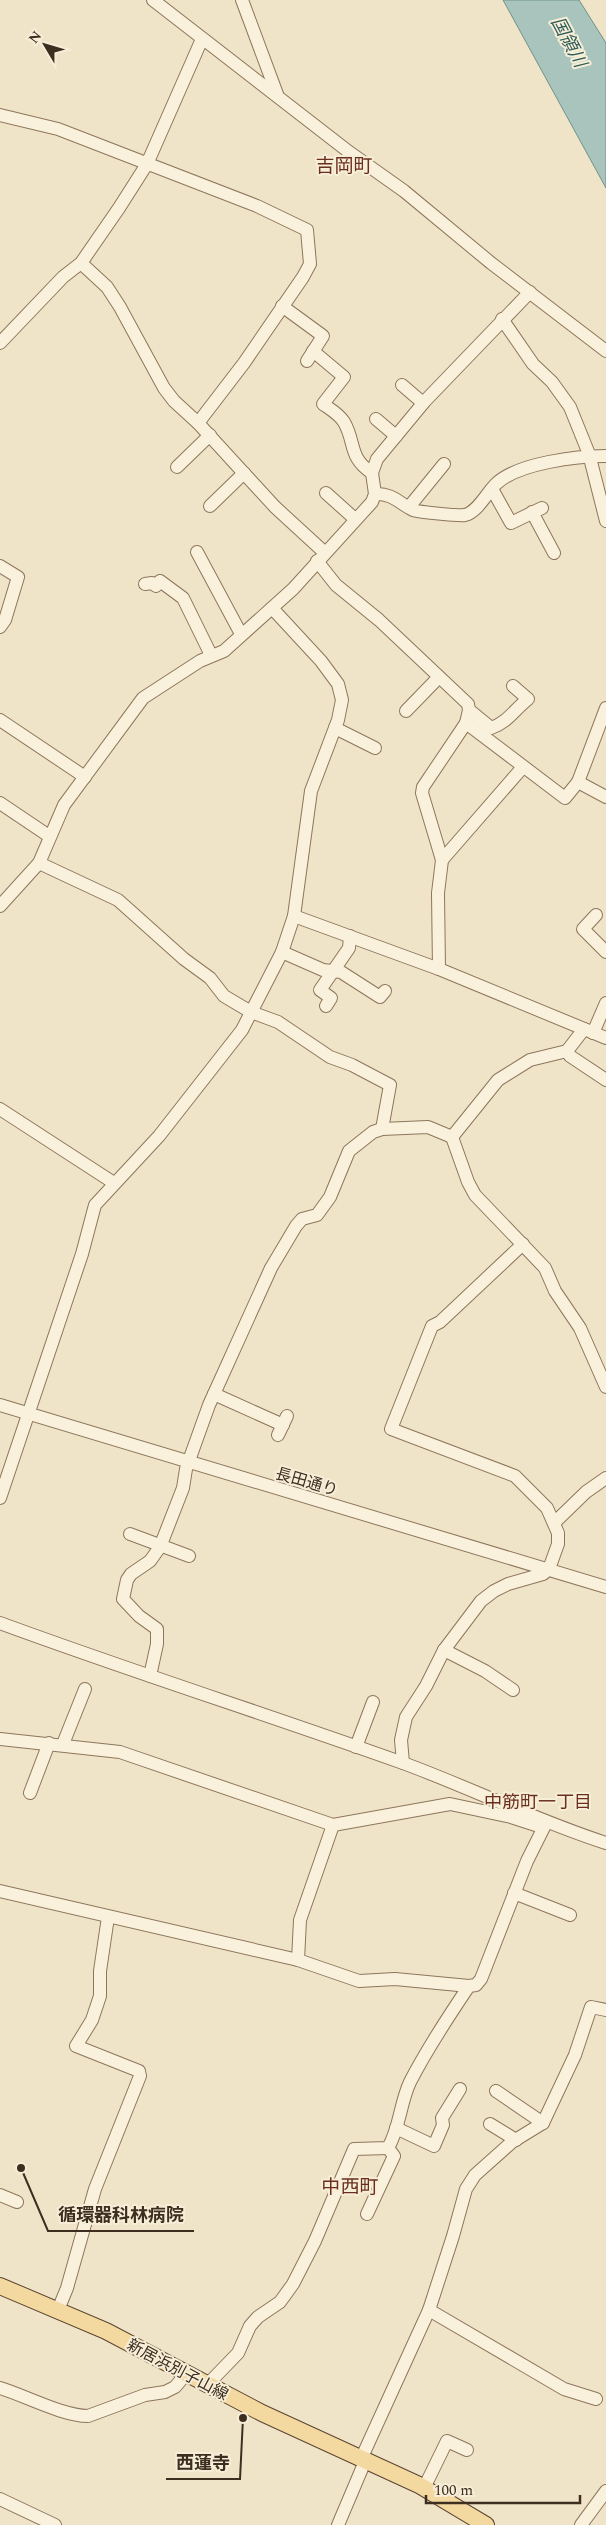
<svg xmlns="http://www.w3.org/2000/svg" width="606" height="2525" font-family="Spectral,'Noto Sans JP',serif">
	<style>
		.water { fill: #a9c4bc; stroke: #6f938a }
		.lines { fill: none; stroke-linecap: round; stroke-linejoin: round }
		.minor-casing { stroke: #8d765c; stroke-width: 14 }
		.major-casing { stroke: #5b4430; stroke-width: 18 }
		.minor { stroke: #faf1dc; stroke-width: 12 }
		.major { stroke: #f3d9a0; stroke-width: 16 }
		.labels { text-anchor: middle; stroke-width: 4; stroke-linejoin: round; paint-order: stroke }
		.street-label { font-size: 16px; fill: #3d2e20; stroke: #f7eed8 }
		.water-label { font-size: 18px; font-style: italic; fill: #2f5d5a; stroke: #f7eed8 }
		.neighbourhood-label { font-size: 18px; fill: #6b2e1e; stroke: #f7eed8 }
		.quarter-label { font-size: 19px; fill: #6b2e1e; stroke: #f7eed8 }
		.leader { fill: none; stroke: #3d2e20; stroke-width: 2 }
		.callout-dot { fill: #3d2e20; stroke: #f7eed8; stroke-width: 2 }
		.callout-label { font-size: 18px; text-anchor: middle; font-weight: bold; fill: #3d2e20; stroke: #f7eed8; stroke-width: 4; stroke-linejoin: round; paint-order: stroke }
	</style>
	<rect width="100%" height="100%" fill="#f0e4c8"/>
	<polygon class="water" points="503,0 579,0 606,43 606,188"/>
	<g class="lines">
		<g class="minor-casing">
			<g id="minor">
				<polyline points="153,0 349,152 404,191 491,263 606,351"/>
				<polyline points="242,0 277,94"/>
				<polyline points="0,115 58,129 257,206 307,230 310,264 303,277 244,363 198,423"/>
				<polyline points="81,263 107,287 120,307 164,388 174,401 198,423 275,507 324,552"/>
				<polyline points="282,306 323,336 307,361"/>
				<polyline points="502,319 533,364 552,382 570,407 589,454 606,521"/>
				<polyline points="0,343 63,277 81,263 119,208 147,164 202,39"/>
				<path d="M 313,351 L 344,377 L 323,404 C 330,409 339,414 344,422 C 356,443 348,457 372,473"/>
				<polyline points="402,385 423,403"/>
				<polyline points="376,419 396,436"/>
				<polyline points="177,467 210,435"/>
				<polyline points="492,489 511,523 542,508"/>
				<polyline points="326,493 355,519"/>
				<path d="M 375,494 C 392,493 399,503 413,510 C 418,512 459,516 465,515 C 478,512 487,492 497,483 C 519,463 577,456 606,456"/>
				<polyline points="210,506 244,473"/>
				<polyline points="409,507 444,464"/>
				<polyline points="532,512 554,553"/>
				<polyline points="197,552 241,634"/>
				<polyline points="317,561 336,585 379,620 468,704 469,710 466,723"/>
				<polyline points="0,566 18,577 5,620 0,627"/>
				<polyline points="145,584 152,583 156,586 160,581 183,598 211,655"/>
				<path d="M 469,710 L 491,728 C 508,722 514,710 528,699 L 513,686"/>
				<polyline points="406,711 439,677"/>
				<polyline points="0,720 85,777"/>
				<polyline points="335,728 375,748"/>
				<polyline points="578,782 606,797"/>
				<polyline points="0,803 49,836"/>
				<polyline points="442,860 422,793 423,787 466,723 565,798 578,782 606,708"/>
				<polyline points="39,863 118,900 184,959 210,978 224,996 251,1012 278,1022 330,1057 352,1065 390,1085 382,1129"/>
				<polyline points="0,906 39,863 64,805 143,698 200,661 224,651 293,589 372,502 375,494 372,473 377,459 425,401 530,292"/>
				<polyline points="596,915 583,929 606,952"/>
				<polyline points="294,916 439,969 606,1038"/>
				<polyline points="282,952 323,970 341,972 380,997 385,991"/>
				<polyline points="439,969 438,893 442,860 523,767"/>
				<polyline points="326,1006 331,998 320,990 349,948 350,936"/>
				<polyline points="593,1033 606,1003"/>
				<polyline points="567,1051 570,1056 606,1080"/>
				<polyline points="0,1109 114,1183"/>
				<polyline points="452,1137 468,1182 475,1195 545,1268 555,1291 580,1328 606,1387"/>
				<polyline points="214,1394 283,1425"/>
				<polyline points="0,1405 606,1587"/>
				<polyline points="278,1435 287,1416"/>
				<polyline points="0,1498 82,1254 95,1205 159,1136 242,1030 282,952 294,916 311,791 338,720 342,700 338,684 321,661 272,608"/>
				<polyline points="554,1523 586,1492 606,1478"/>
				<polyline points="130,1534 189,1556"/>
				<path d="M 0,1623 C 133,1672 269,1715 403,1763 C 471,1788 537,1821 606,1843"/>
				<polyline points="444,1650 485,1671 513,1690"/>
				<polyline points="150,1676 157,1644 157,1629 139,1616 123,1599 127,1580 131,1574 150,1561 160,1547 183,1488 186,1469 209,1405 271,1268 296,1226 302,1219 317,1215 330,1197 349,1151 373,1132 382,1129 428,1127 452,1137 498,1080 530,1060 567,1051 584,1029"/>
				<polyline points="0,1739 120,1752 333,1825 450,1804 511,1817 542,1827"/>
				<polyline points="63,1744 85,1689"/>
				<polyline points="356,1747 373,1702"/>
				<polyline points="403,1763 401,1740 406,1717 426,1686 444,1650 481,1601 494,1591 508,1584 543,1574 549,1569 558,1544 558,1533 547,1508 515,1476 391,1429 432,1326 440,1322 523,1244"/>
				<polyline points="30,1793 49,1743"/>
				<polyline points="0,1891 298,1960 359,1981 395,1979 469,1986"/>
				<polyline points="514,1893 570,1915"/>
				<polyline points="298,1960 300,1920 333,1825"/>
				<polyline points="496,2091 543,2123"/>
				<polyline points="490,2124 516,2140"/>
				<polyline points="396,2128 434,2146 443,2125 442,2118 460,2089"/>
				<polyline points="0,2195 17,2202"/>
				<polyline points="367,2214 394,2156 388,2148"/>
				<polyline points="58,2310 67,2288 95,2189 140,2076 139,2071 76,2046 92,2020 100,1996 100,1971 108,1917"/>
				<polyline points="429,2310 564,2389 596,2399"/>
				<path d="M 208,2384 L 238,2353 L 250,2326 L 258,2317 L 280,2302 L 293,2284 L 315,2241 L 354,2149 L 388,2148 C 400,2128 400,2103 410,2082 C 427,2049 448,2017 469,1986 L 476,1985 L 481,1979 L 527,1861 L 546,1823"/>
				<path d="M 0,2388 C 26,2396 63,2416 88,2416 L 145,2395 L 165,2392 L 175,2387 L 187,2373"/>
				<polyline points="362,2457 429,2310 453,2236 466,2189 475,2175 512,2142 543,2123 575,2055 591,2007 606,2010"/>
				<polyline points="424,2488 447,2441 467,2450"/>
				<polyline points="0,2499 55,2525"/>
				<polyline points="338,2525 366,2459"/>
				<polyline points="581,2525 606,2491"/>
			</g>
		</g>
		<g class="major-casing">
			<polyline id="major" points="0,2286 106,2331 262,2413 419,2485 486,2525"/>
		</g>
		<use href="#minor" class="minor"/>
		<use href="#major" class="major"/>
	</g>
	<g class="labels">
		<g class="street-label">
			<text transform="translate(307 1481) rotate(16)" y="6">長田通り</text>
			<text transform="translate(178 2369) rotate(28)" y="6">新居浜別子山線</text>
		</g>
		<g class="water-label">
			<text transform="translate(569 42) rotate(62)" y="6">国領川</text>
		</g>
		<g class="neighbourhood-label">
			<text x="538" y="1808">中筋町一丁目</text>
		</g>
		<g class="quarter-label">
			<text x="344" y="172">吉岡町</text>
			<text x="350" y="2193">中西町</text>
		</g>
	</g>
	<path class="leader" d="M21 2168L48 2231H194M243 2418L240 2479H166"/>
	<g class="callout-dot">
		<circle cx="21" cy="2168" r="5"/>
		<circle cx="243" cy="2418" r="5"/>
	</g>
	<g class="callout-label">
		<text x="121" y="2221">循環器科林病院</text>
		<text x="203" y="2469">西蓮寺</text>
	</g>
	<g transform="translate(45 45) rotate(308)" stroke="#f7eed8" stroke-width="4" paint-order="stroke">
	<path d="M0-4L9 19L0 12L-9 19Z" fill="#3d2e20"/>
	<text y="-8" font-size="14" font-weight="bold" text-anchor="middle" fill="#3d2e20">N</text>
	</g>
	<path d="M426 2495v8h154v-8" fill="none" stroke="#3d2e20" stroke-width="2.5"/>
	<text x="434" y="2495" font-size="15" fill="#3d2e20" stroke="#f7eed8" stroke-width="4" paint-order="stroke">100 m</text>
</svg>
